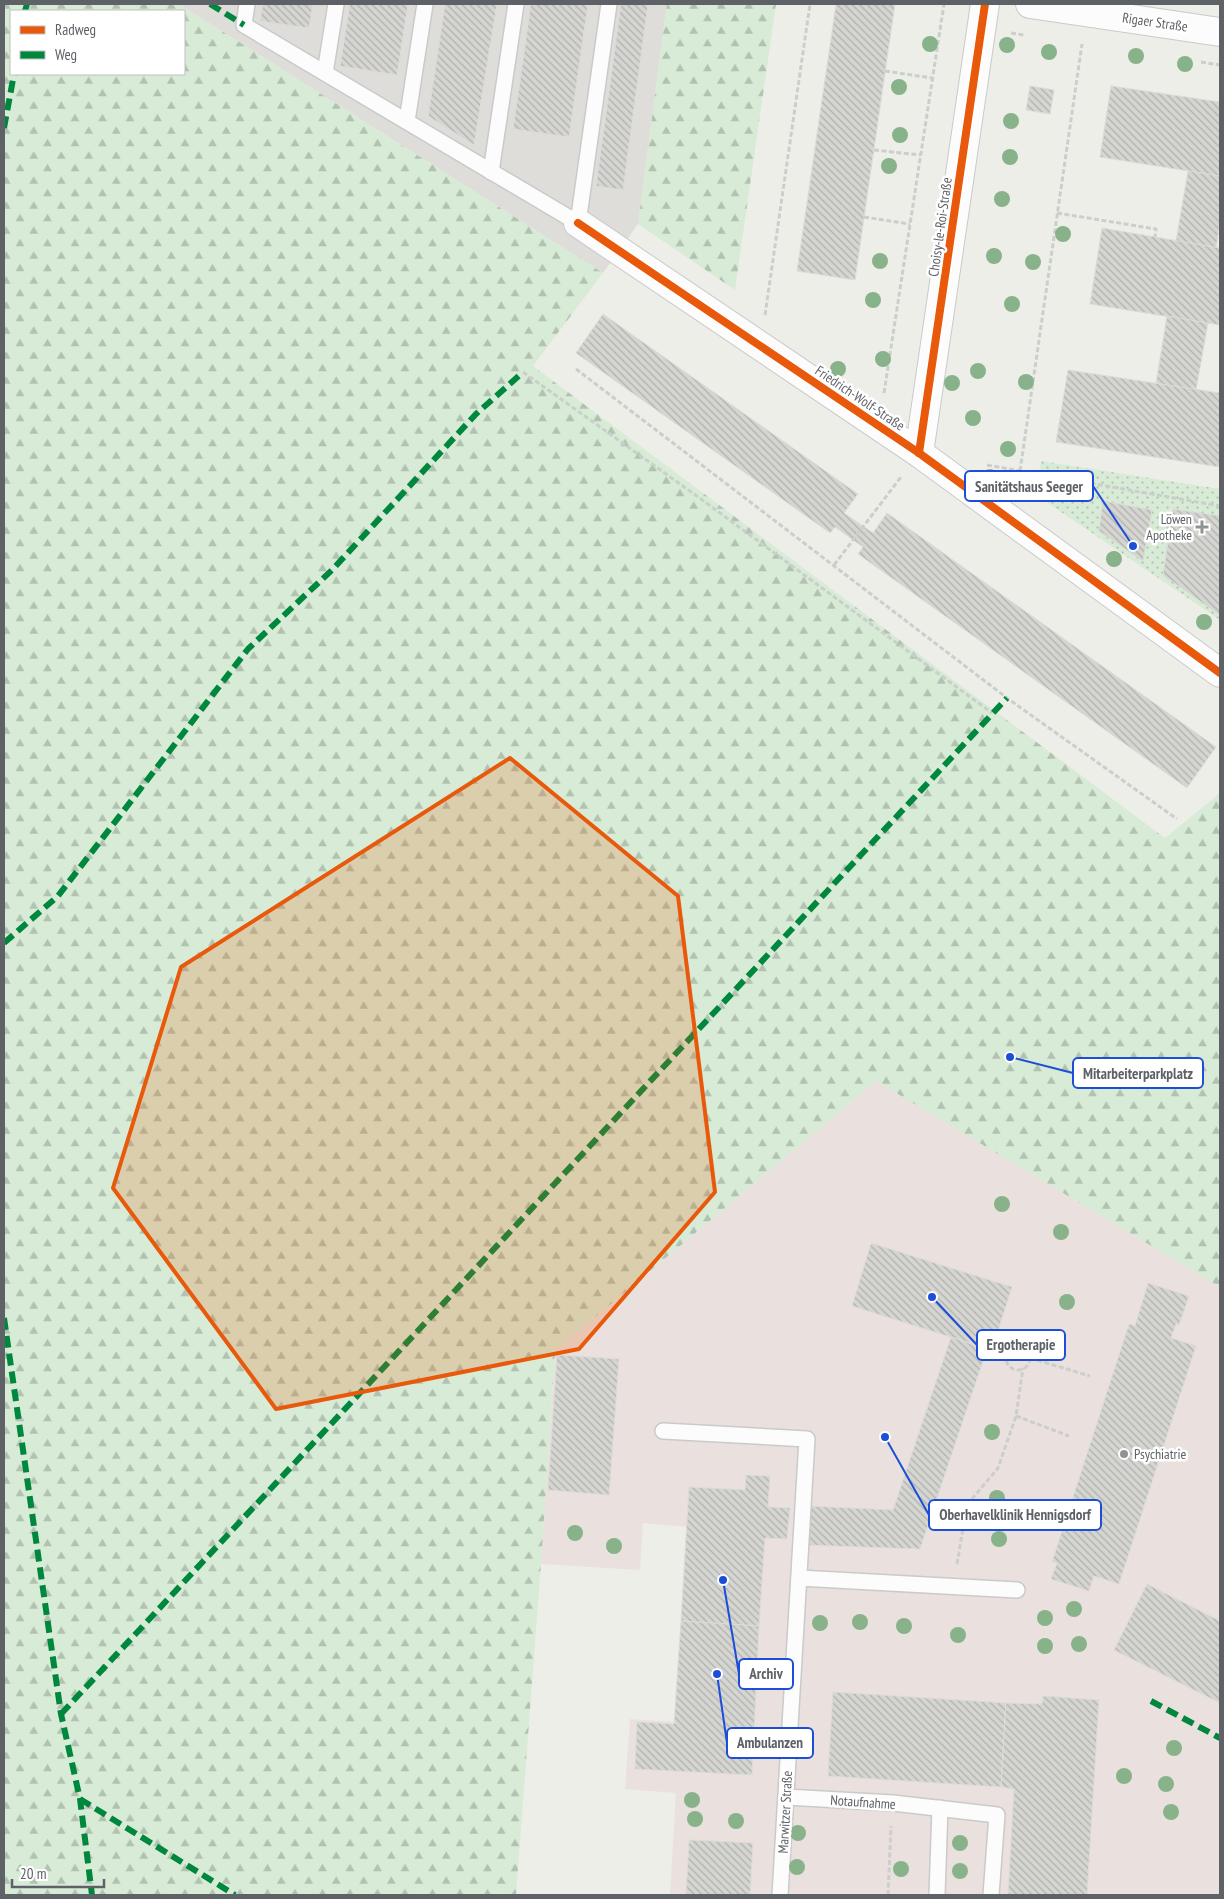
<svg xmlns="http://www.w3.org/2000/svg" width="1224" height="1899" font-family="'PT Sans Narrow',sans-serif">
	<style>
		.industrial { fill: #deddd9 }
		.medical { fill: #eae0dd }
		.forest { fill: url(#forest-firs); fill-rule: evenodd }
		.park { fill: url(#park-dots) }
		.building { fill: url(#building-back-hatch); stroke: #dedcd8 }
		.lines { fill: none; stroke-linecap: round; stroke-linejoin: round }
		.lane-casing { stroke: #cacaca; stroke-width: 18 }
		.street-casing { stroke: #cacaca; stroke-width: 30 }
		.path { stroke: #cacfcc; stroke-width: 3; stroke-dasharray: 5 2.5; stroke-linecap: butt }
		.lane { stroke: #fcfcfc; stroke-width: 15 }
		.street { stroke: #fcfcfc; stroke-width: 28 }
		.quiet { stroke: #00873e; stroke-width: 6; stroke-dasharray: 12 6; stroke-linecap: butt }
		.cycleway-casing { stroke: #fff; stroke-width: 11 }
		.cycleway { stroke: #e8590c; stroke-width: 8 }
		.tree { fill: #88b28a }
		.marked { fill: #e8590c; fill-opacity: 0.2; stroke: #e8590c; stroke-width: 4; stroke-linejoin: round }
		.poi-dot { fill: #909394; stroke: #fff; stroke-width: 2 }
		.labels { text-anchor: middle; stroke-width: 5; stroke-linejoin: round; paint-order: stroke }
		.street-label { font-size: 14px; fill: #5e6267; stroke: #fff }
		.poi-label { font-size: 14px; fill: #5e6267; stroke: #fff; text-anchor: end }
		.leader { fill: none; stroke: #1d4ed8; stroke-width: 2 }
		.callout-dot { fill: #1d4ed8; stroke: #fff; stroke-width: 2 }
		.callout { fill: #fff; stroke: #1d4ed8; stroke-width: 2 }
		.callout-label { font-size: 15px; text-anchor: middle; font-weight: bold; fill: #5e6267 }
	</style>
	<defs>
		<pattern id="forest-firs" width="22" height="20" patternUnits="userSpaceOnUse" patternTransform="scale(1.25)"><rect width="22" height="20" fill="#d7ebd6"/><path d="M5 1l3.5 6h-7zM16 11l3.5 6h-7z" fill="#b2c2b1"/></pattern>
		<pattern id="park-dots" width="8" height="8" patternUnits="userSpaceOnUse" patternTransform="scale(1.25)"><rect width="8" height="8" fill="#d7ebd6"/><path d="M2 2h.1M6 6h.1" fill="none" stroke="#b2c2b1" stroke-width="1.8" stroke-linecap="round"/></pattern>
		<pattern id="building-back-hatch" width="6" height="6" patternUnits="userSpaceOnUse" patternTransform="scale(1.25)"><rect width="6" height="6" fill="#d5d5d2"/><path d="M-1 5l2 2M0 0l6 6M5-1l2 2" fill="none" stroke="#b0b0ae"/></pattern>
	</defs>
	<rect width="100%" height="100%" fill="#eeeee9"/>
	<polygon class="industrial" points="179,4 667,4 638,224 603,273"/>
	<polygon class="medical" points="876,1081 1220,1287 1220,1895 670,1895 676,1793 625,1789 630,1719 675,1722 688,1527 643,1523 640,1570 541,1564 555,1351"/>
	<g class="forest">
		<path d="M 4,4 L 179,4 L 603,273 L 533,366 L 1165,838 L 1220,793 L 1220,1287 L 876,1081 L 555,1351 L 541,1564 L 516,1895 L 4,1895 ZM 11,11 L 184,11 L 184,74 L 11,74 Z"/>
		<polygon points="667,4 776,4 735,290 638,224"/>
	</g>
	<polygon class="park" points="1041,461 1220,489 1220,620 1036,495"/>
	<g class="building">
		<polygon points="263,4 313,4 309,28 260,21"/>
		<polygon points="350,4 408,4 397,75 340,66"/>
		<polygon points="445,4 497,4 474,145 428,116"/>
		<polygon points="531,4 588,4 569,137 513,129"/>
		<polygon points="621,4 648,4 623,190 596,186"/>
		<polygon points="836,4 895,4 855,280 797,271"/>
		<polygon points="1030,86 1054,90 1050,114 1026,110"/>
		<polygon points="1111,86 1220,102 1220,176 1100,157"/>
		<polygon points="1188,171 1220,176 1220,223 1216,248 1176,241"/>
		<polygon points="1102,228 1220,248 1220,325 1090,304"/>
		<polygon points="603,314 858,494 844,513 873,533 887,513 1216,747 1187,788 858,554 863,547 835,527 830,533 576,353"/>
		<polygon points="1167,316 1208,323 1196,390 1156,383"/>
		<polygon points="1068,370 1220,393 1220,467 1056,442"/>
		<polygon points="1103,501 1152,510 1143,561 1099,531"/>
		<polygon points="1173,509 1220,516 1220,615 1163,575"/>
		<polygon points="871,1243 1012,1287 992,1350 852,1306"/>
		<polygon points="1148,1283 1189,1296 1179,1325 1176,1324 1171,1338 1196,1346 1119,1584 1094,1576 1089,1591 1051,1579 1057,1563 1052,1562 1129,1324 1135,1326"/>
		<polygon points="951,1337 987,1349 920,1549 806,1545 809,1506 893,1510"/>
		<polygon points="557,1355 619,1359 609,1495 548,1490"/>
		<polygon points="746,1475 770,1476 768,1507 790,1508 787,1539 765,1538 759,1626 681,1621 689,1487 745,1490"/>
		<polygon points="1147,1584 1220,1621 1220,1703 1114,1650"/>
		<polygon points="681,1621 759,1626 752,1775 635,1769 637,1722 674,1724"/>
		<polygon points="833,1692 1006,1703 1001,1787 828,1776"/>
		<polygon points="1043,1696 1099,1700 1087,1895 1008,1895 1014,1789 1001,1787 1006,1703 1042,1704"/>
		<polygon points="689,1840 753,1843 750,1895 686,1895"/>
	</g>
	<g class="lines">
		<g class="lane-casing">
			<g id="lane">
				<polyline points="247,4 244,25 578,223 609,4"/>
				<polyline points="325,73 336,4"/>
				<polyline points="407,121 425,4"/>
				<polyline points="491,172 516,4"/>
				<polyline points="663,1431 807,1439 780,1895"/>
				<polyline points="799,1578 1017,1590"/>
				<polyline points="786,1797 893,1803 997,1815 991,1895"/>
				<polyline points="937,1895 940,1808"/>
			</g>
		</g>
		<g class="street-casing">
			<g id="street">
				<polyline points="1030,4 1220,32"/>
				<polyline points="578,223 919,453 1220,673"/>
				<polyline points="919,453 985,4"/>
			</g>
		</g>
		<g class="path">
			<polyline points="1011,33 1024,35"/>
			<polyline points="1201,62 1220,65"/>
			<polyline points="885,71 932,78"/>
			<polyline points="874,150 920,155"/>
			<polyline points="1057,213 1156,229 1155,237"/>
			<polyline points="864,217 910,224"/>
			<polyline points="765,315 810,4"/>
			<polyline points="576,369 1007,698 1177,819"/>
			<polyline points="523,372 701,499 992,713"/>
			<polyline points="884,393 944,4"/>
			<polyline points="987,465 1220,506"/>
			<polyline points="1020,471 1082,44"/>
			<polyline points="834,565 901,477"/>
			<circle cx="1018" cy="1358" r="12"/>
			<polyline points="1030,1358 1090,1376"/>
			<polyline points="1016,1416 1069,1436"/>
			<polyline points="957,1564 967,1505 998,1468 1016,1416 1023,1368"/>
			<polyline points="888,1895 891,1826"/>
		</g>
		<use href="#lane" class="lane"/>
		<use href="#street" class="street"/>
		<g class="quiet">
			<polyline points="210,4 244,25"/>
			<polyline points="25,11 27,4"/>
			<polyline points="4,128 14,74"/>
			<polyline points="4,943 58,896 248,649 332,570 476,414 523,372"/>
			<polyline points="4,1318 61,1714 80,1799 92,1895"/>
			<polyline points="1151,1701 1220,1738"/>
			<polyline points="61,1714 1007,698"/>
			<polyline points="80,1799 235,1895"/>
		</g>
		<g class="cycleway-casing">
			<g id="cycleway">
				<polyline points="578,223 919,453 1220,673"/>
				<polyline points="919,453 985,4"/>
			</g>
		</g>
		<use href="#cycleway" class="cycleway"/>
	</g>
	<g class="tree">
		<circle cx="930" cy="44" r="8"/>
		<circle cx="1007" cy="45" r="8"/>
		<circle cx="1049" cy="52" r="8"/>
		<circle cx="1136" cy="56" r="8"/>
		<circle cx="1185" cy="64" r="8"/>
		<circle cx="899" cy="87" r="8"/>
		<circle cx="1011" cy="121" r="8"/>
		<circle cx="900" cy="135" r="8"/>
		<circle cx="1010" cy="157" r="8"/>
		<circle cx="889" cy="166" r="8"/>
		<circle cx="1002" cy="199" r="8"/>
		<circle cx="1063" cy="234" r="8"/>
		<circle cx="994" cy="256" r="8"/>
		<circle cx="880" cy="261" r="8"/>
		<circle cx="1033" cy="262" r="8"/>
		<circle cx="873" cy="300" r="8"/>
		<circle cx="1012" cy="304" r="8"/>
		<circle cx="883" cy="359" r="8"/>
		<circle cx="838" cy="369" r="8"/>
		<circle cx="978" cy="371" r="8"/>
		<circle cx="1026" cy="382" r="8"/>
		<circle cx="952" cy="383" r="8"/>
		<circle cx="973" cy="418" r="8"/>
		<circle cx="1008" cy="449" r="8"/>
		<circle cx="990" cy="477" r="8"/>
		<circle cx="1114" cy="559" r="8"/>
		<circle cx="1204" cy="622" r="8"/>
		<circle cx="1002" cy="1204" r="8"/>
		<circle cx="1061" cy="1232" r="8"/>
		<circle cx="1067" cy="1302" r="8"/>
		<circle cx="992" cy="1432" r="8"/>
		<circle cx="997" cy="1498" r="8"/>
		<circle cx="575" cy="1533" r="8"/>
		<circle cx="999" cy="1539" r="8"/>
		<circle cx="614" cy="1546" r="8"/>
		<circle cx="1074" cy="1609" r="8"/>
		<circle cx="1045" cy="1618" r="8"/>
		<circle cx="860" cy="1622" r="8"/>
		<circle cx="820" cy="1623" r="8"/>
		<circle cx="904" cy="1626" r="8"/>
		<circle cx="958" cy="1635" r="8"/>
		<circle cx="1079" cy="1644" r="8"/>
		<circle cx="1045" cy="1646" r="8"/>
		<circle cx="1174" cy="1748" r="8"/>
		<circle cx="1124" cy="1776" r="8"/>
		<circle cx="1166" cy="1784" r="8"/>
		<circle cx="692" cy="1800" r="8"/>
		<circle cx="1171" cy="1812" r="8"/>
		<circle cx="695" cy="1819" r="8"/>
		<circle cx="736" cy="1821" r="8"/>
		<circle cx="798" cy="1833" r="8"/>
		<circle cx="960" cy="1843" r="8"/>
		<circle cx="797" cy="1867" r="8"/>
		<circle cx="901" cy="1869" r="8"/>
		<circle cx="960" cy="1871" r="8"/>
	</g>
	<path class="marked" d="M 510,758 L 678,896 L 715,1192 L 579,1349 L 276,1409 L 113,1188 L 181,967 Z"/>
	<g class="poi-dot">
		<path d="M1199.5 519.5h5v5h5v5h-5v5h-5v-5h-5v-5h5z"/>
		<circle cx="1124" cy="1454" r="5"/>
	</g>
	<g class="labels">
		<g class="street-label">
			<text transform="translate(1155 22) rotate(8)" y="5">Rigaer Straße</text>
			<text transform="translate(940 227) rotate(-82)" y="5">Choisy-le-Roi-Straße</text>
			<text transform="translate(860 398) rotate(34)" y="5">Friedrich-Wolf-Straße</text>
			<text transform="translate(863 1802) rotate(4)" y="5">Notaufnahme</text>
			<text transform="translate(785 1812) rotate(-87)" y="5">Marwitzer Straße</text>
		</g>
		<g class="poi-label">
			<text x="1192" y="524">Löwen<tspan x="1192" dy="16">Apotheke</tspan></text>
			<text x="1134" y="1459" text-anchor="start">Psychiatrie</text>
		</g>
	</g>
	<path class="leader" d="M1133 546L1093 486M1010 1057L1073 1073M932 1297L977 1345M885 1437L929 1515M723 1580L739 1674M717 1674L727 1743"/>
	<g class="callout-dot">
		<circle cx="1133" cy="546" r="5"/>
		<circle cx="1010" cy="1057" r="5"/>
		<circle cx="932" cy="1297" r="5"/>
		<circle cx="885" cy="1437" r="5"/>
		<circle cx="723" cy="1580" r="5"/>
		<circle cx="717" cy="1674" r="5"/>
	</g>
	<g class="callout">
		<rect x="965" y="471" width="128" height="30" rx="5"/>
		<rect x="1073" y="1058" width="130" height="30" rx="5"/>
		<rect x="977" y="1330" width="88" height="30" rx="5"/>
		<rect x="929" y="1500" width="172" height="30" rx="5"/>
		<rect x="739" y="1659" width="54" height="30" rx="5"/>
		<rect x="727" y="1728" width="86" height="30" rx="5"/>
	</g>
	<g class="callout-label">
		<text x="1029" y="492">Sanitätshaus Seeger</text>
		<text x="1138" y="1079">Mitarbeiterparkplatz</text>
		<text x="1021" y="1350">Ergotherapie</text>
		<text x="1015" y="1520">Oberhavelklinik Hennigsdorf</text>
		<text x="766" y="1679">Archiv</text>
		<text x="770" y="1748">Ambulanzen</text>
	</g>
	<rect width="1224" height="1899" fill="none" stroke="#5e6267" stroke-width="10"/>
	<rect x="10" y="10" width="175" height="65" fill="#ffffff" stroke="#bfc0c2"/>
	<rect x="20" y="26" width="25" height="8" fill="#e8590c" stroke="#bfc0c2"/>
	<text x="55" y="35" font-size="15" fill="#5e6267">Radweg</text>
	<rect x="20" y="51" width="25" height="8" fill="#00873e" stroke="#bfc0c2"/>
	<text x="55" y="60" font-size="15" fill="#5e6267">Weg</text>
	<path d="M12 1879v8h92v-8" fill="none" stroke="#5e6267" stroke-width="2.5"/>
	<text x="20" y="1879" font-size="15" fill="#5e6267" stroke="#ffffff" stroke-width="4" paint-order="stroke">20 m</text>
</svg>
